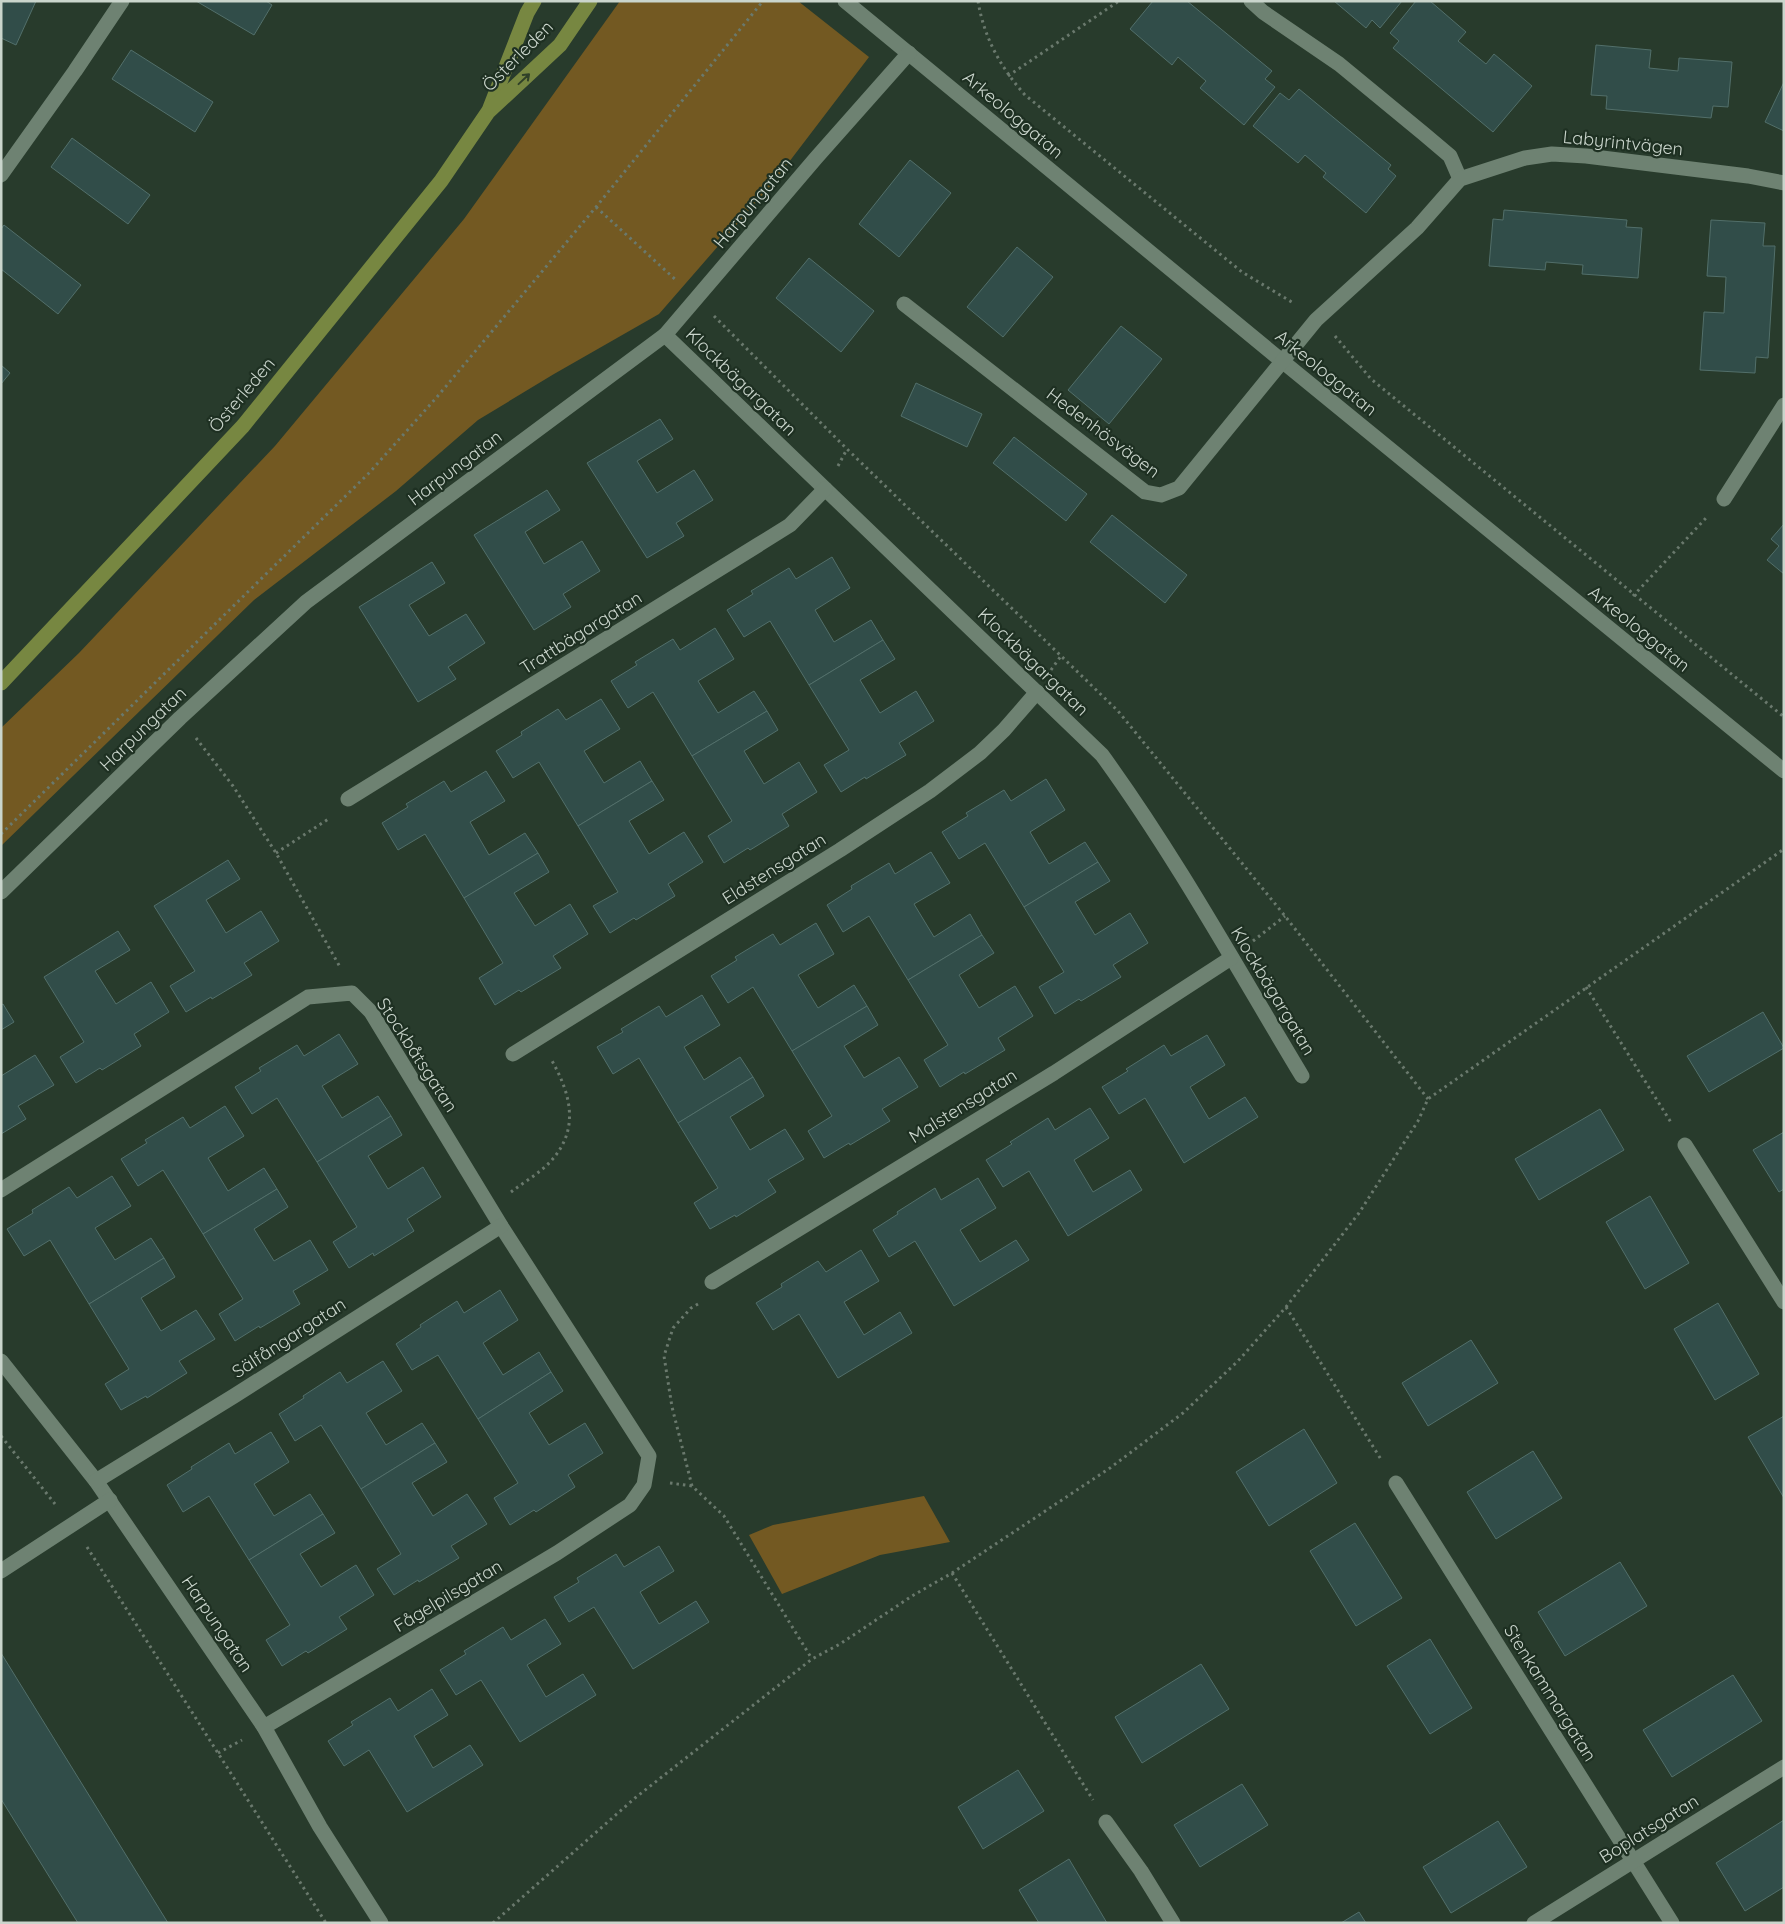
<svg xmlns="http://www.w3.org/2000/svg" width="1785" height="1924" font-family="Quicksand,sans-serif">
	<style>
		.green { fill: #735922 }
		.building { fill: #314d49; stroke: #526f6a }
		.lines { fill: none; stroke-linecap: round; stroke-linejoin: round }
		.path { stroke: #6a796d; stroke-width: 3; stroke-dasharray: 2.5 4; stroke-linecap: butt }
		.minor { stroke: #6e8272; stroke-width: 15 }
		.major { stroke: #778741; stroke-width: 15 }
		.oneway { stroke: #304128 }
		.labels { text-anchor: middle; stroke-width: 4.5; stroke-linejoin: round; paint-order: stroke }
		.street-label { font-size: 18px; fill: #cad5cc; stroke: #1e3022 }
	</style>
	<rect width="100%" height="100%" fill="#283b2c"/>
	<g class="green">
		<polygon points="620,1 798,1 869,57 773,183 659,314 554,374 478,420 396,491 254,600 1,846 1,728 79,653 275,446 464,219"/>
		<polygon points="924,1496 950,1542 880,1555 782,1594 749,1535 773,1525"/>
	</g>
	<g class="building">
		<polygon points="1,1 36,1 16,45 1,38"/>
		<polygon points="196,1 266,1 272,5 254,35"/>
		<polygon points="1153,1 1187,1 1272,71 1265,79 1275,87 1244,125 1200,88 1206,81 1178,57 1172,65 1130,29"/>
		<polygon points="1334,1 1402,1 1380,28 1372,20 1366,28"/>
		<polygon points="1416,1 1430,1 1466,32 1458,41 1486,64 1494,54 1532,86 1493,132 1393,48 1399,41 1390,33"/>
		<polygon points="1596,45 1651,50 1649,68 1678,71 1679,58 1732,62 1728,107 1713,106 1711,118 1606,109 1607,96 1591,95"/>
		<polygon points="131,50 213,102 195,132 112,79"/>
		<polygon points="1784,82 1784,131 1765,122"/>
		<polygon points="1299,89 1391,165 1388,169 1396,176 1366,213 1323,177 1326,173 1305,155 1298,163 1253,126 1280,93 1289,100"/>
		<polygon points="72,138 150,195 128,224 51,167"/>
		<polygon points="910,160 951,193 899,257 859,224"/>
		<polygon points="1504,210 1627,220 1626,227 1642,228 1638,278 1582,274 1583,265 1546,262 1545,270 1489,266 1493,219 1503,220"/>
		<polygon points="1711,220 1765,223 1763,246 1775,246 1768,358 1756,357 1755,373 1700,370 1704,312 1724,313 1726,277 1707,276"/>
		<polygon points="4,225 81,285 58,314 1,269 1,229"/>
		<polygon points="1017,247 1053,277 1003,337 967,307"/>
		<polygon points="809,258 874,311 841,352 776,298"/>
		<polygon points="1121,326 1162,359 1109,424 1068,390"/>
		<polygon points="1,365 10,373 1,384"/>
		<polygon points="916,383 982,414 967,447 901,416"/>
		<polygon points="660,419 673,439 637,461 657,493 694,470 713,500 676,523 684,536 647,558 587,463"/>
		<polygon points="1014,437 1087,494 1066,521 993,463"/>
		<polygon points="547,490 560,510 525,532 544,564 582,541 600,571 563,594 571,607 534,630 474,535"/>
		<polygon points="1112,515 1187,575 1165,603 1090,542"/>
		<polygon points="1784,524 1784,574 1767,560 1779,546 1771,539"/>
		<polygon points="832,557 850,588 815,610 834,642 871,620 883,640 809,685 770,621 744,637 727,610 753,594 751,591 789,568 796,579"/>
		<polygon points="432,562 445,583 409,605 429,636 466,614 485,643 448,667 456,679 418,702 359,607"/>
		<polygon points="715,628 734,659 698,681 718,713 754,691 767,711 692,756 653,692 628,708 611,681 637,665 635,662 673,639 680,650"/>
		<polygon points="883,640 895,659 860,680 880,713 916,691 934,721 899,743 906,755 866,779 865,777 841,792 824,765 849,750 809,685"/>
		<polygon points="601,699 620,729 584,751 604,783 640,761 652,781 578,826 539,762 513,778 496,751 522,735 521,732 558,709 566,720"/>
		<polygon points="767,711 778,730 744,751 764,784 799,762 817,792 782,814 789,826 750,850 748,848 724,863 708,836 732,821 692,756"/>
		<polygon points="486,771 505,801 470,822 489,855 525,833 538,853 464,898 425,834 398,850 382,823 408,807 406,804 444,781 451,792"/>
		<polygon points="1046,779 1065,810 1030,832 1049,864 1085,842 1098,862 1024,907 985,843 959,859 942,832 968,816 966,813 1004,790 1011,801"/>
		<polygon points="652,781 664,800 629,821 649,854 684,832 703,862 668,884 675,896 636,920 634,918 610,933 593,906 618,892 578,826"/>
		<polygon points="931,852 950,883 914,904 934,937 970,914 982,935 908,980 869,916 843,932 827,905 852,889 851,886 889,863 895,874"/>
		<polygon points="538,853 549,872 514,893 535,926 570,904 588,934 553,956 561,968 521,992 519,990 495,1005 479,978 503,963 464,898"/>
		<polygon points="228,860 240,879 206,900 226,933 261,911 279,941 244,963 252,975 212,999 211,997 186,1012 170,986 195,971 154,906"/>
		<polygon points="1098,862 1110,881 1075,902 1095,935 1130,913 1148,943 1113,965 1121,977 1081,1001 1079,999 1055,1014 1039,987 1064,972 1024,907"/>
		<polygon points="816,923 834,954 798,975 818,1008 854,985 867,1006 792,1051 753,987 728,1003 711,976 737,960 735,957 773,934 780,945"/>
		<polygon points="118,931 130,950 95,971 116,1004 151,982 169,1012 134,1034 141,1046 102,1070 100,1068 76,1083 60,1057 84,1042 44,977"/>
		<polygon points="982,935 994,953 959,975 979,1008 1015,986 1033,1016 998,1038 1005,1050 965,1074 964,1072 940,1087 924,1060 948,1045 908,980"/>
		<polygon points="702,995 720,1025 684,1047 704,1080 740,1057 753,1077 678,1123 639,1058 613,1074 597,1047 623,1032 621,1029 659,1006 666,1017"/>
		<polygon points="3,1004 14,1022 1,1030 1,1005"/>
		<polygon points="867,1006 878,1025 844,1046 864,1078 899,1057 918,1087 882,1109 890,1121 850,1145 849,1143 824,1158 808,1131 832,1116 792,1051"/>
		<polygon points="1763,1012 1784,1048 1709,1092 1687,1056"/>
		<polygon points="339,1034 358,1064 322,1086 342,1118 378,1096 391,1116 317,1162 277,1098 252,1114 235,1087 261,1071 259,1068 297,1045 304,1056"/>
		<polygon points="1207,1035 1225,1065 1190,1087 1209,1119 1245,1097 1258,1117 1184,1163 1145,1098 1119,1114 1102,1087 1128,1071 1126,1069 1164,1045 1171,1056"/>
		<polygon points="35,1055 54,1085 18,1106 26,1119 1,1134 1,1076"/>
		<polygon points="753,1077 764,1096 730,1117 750,1150 785,1129 804,1159 768,1180 776,1192 736,1217 735,1215 710,1229 694,1203 718,1188 678,1123"/>
		<polygon points="225,1106 244,1136 208,1158 228,1191 264,1168 277,1189 203,1234 163,1170 138,1186 121,1159 147,1143 145,1140 183,1117 190,1128"/>
		<polygon points="1090,1108 1109,1138 1074,1160 1093,1192 1130,1170 1142,1190 1068,1236 1029,1171 1003,1187 986,1160 1012,1144 1010,1142 1048,1118 1055,1130"/>
		<polygon points="1600,1109 1624,1150 1539,1200 1515,1159"/>
		<polygon points="391,1116 402,1135 368,1156 388,1189 423,1167 441,1197 407,1219 414,1231 374,1256 373,1253 349,1268 333,1242 357,1227 317,1162"/>
		<polygon points="1784,1132 1784,1189 1779,1192 1753,1150"/>
		<polygon points="112,1176 131,1206 95,1228 115,1260 151,1238 164,1258 89,1304 50,1240 24,1256 7,1229 33,1213 32,1210 69,1187 77,1198"/>
		<polygon points="978,1178 996,1208 960,1230 980,1262 1016,1240 1029,1260 954,1306 915,1241 889,1257 873,1230 898,1214 897,1212 935,1188 941,1200"/>
		<polygon points="277,1189 288,1207 254,1229 274,1261 310,1240 328,1270 293,1291 300,1304 260,1328 259,1326 235,1341 219,1314 243,1299 203,1234"/>
		<polygon points="1650,1196 1689,1263 1645,1289 1606,1222"/>
		<polygon points="861,1250 879,1281 844,1302 864,1335 900,1312 912,1333 838,1378 799,1314 773,1330 756,1303 782,1287 781,1284 818,1261 826,1272"/>
		<polygon points="164,1258 175,1277 141,1298 161,1331 196,1310 215,1339 179,1361 187,1373 147,1398 146,1396 121,1410 105,1384 129,1369 89,1304"/>
		<polygon points="500,1290 518,1320 483,1343 503,1375 539,1352 551,1372 478,1419 438,1355 412,1370 396,1344 421,1327 420,1325 457,1301 464,1313"/>
		<polygon points="1718,1303 1759,1374 1715,1400 1674,1329"/>
		<polygon points="1471,1340 1498,1383 1428,1426 1402,1383"/>
		<polygon points="383,1361 402,1391 366,1413 386,1445 422,1423 435,1443 361,1489 321,1425 295,1441 279,1414 304,1398 303,1396 340,1372 347,1383"/>
		<polygon points="551,1372 563,1391 529,1413 549,1445 585,1423 603,1453 568,1475 575,1487 536,1512 534,1510 510,1525 494,1498 518,1483 478,1419"/>
		<polygon points="1784,1416 1784,1498 1748,1437"/>
		<polygon points="1304,1429 1337,1483 1269,1526 1236,1472"/>
		<polygon points="271,1432 289,1462 254,1484 274,1516 310,1494 323,1514 249,1560 209,1496 183,1512 167,1485 192,1469 191,1467 229,1443 235,1454"/>
		<polygon points="435,1443 447,1462 412,1483 433,1516 467,1494 487,1524 451,1546 459,1558 419,1582 418,1580 394,1595 377,1569 401,1554 361,1489"/>
		<polygon points="1533,1451 1562,1498 1496,1539 1467,1492"/>
		<polygon points="323,1514 335,1533 300,1554 321,1587 356,1565 374,1595 339,1617 347,1629 308,1653 306,1651 282,1666 266,1640 290,1625 249,1560"/>
		<polygon points="1355,1523 1402,1598 1356,1626 1310,1551"/>
		<polygon points="659,1546 674,1571 640,1592 659,1624 696,1601 709,1622 633,1669 594,1607 569,1622 554,1597 579,1582 577,1578 616,1554 624,1567"/>
		<polygon points="1620,1562 1647,1606 1565,1656 1538,1612"/>
		<polygon points="545,1619 561,1644 527,1665 546,1697 583,1674 596,1695 520,1742 481,1680 456,1695 440,1670 466,1654 464,1651 503,1627 511,1640"/>
		<polygon points="1430,1639 1472,1708 1430,1734 1387,1666"/>
		<polygon points="1,1653 168,1923 78,1923 1,1799"/>
		<polygon points="1201,1664 1229,1709 1142,1763 1115,1717"/>
		<polygon points="1733,1675 1762,1721 1672,1777 1643,1730"/>
		<polygon points="432,1689 448,1715 414,1736 433,1768 470,1745 483,1765 407,1812 369,1750 344,1766 328,1741 353,1725 351,1722 390,1698 398,1711"/>
		<polygon points="1018,1770 1044,1811 983,1849 958,1807"/>
		<polygon points="1242,1784 1268,1825 1200,1867 1174,1825"/>
		<polygon points="1784,1820 1784,1887 1745,1911 1716,1863"/>
		<polygon points="1498,1821 1527,1867 1451,1913 1423,1867"/>
		<polygon points="1069,1859 1107,1923 1039,1923 1019,1890"/>
		<polygon points="1359,1912 1366,1923 1341,1923"/>
	</g>
	<g class="lines">
		<g class="path">
			<path d="M 978,1 C 984,38 1001,68 1025,95 L 1242,272 L 1295,304"/>
			<polyline points="1008,76 1119,1"/>
			<polyline points="596,207 677,281"/>
			<polyline points="714,316 847,449 1118,711 1285,916 1428,1099"/>
			<polyline points="1335,336 1371,379 1784,717"/>
			<polyline points="838,466 847,449"/>
			<polyline points="1633,596 1706,518"/>
			<polyline points="1051,670 1061,656"/>
			<polyline points="196,738 233,786 276,853 340,967"/>
			<polyline points="1,834 369,473 437,397 596,207 763,1"/>
			<polyline points="276,853 330,818"/>
			<polyline points="1253,941 1285,916"/>
			<polyline points="1586,987 1672,1124"/>
			<path d="M 511,1192 C 524,1182 540,1173 551,1161 C 580,1129 571,1094 551,1059"/>
			<polyline points="698,1304 691,1308 673,1328 664,1356 672,1407 692,1486 724,1516 812,1659"/>
			<polyline points="1286,1307 1382,1461"/>
			<polyline points="1,1436 55,1504"/>
			<polyline points="670,1483 692,1486"/>
			<polyline points="87,1547 326,1923"/>
			<polyline points="952,1573 1093,1800"/>
			<polyline points="218,1753 242,1740"/>
			<polyline points="493,1923 635,1798 812,1659 840,1644 912,1596 952,1573 1110,1468 1183,1413 1238,1361 1286,1307 1359,1213 1418,1121 1428,1099 1784,849"/>
		</g>
		<g class="minor">
			<polyline points="845,1 1282,361 1784,771"/>
			<polyline points="1251,1 1263,12 1339,64 1424,134 1450,156 1460,179"/>
			<polyline points="1,175 75,71 122,1"/>
			<polyline points="904,304 1145,492 1161,495 1179,488 1316,320 1417,228 1460,179 1525,158 1552,154 1586,156 1748,176 1784,183"/>
			<path d="M 665,335 L 1102,755 C 1176,857 1237,968 1302,1076"/>
			<polyline points="1724,499 1784,405"/>
			<polyline points="348,799 758,545 790,525 825,489"/>
			<polyline points="1,892 180,718 306,602 665,335 816,158 909,53"/>
			<polyline points="513,1054 840,850 930,791 980,753 1004,730 1037,692"/>
			<polyline points="1685,1145 1784,1302"/>
			<polyline points="1,1190 308,997 352,993 371,1012 501,1226 649,1456 644,1485 630,1505 557,1553 264,1727"/>
			<polyline points="712,1282 1054,1073 1231,958"/>
			<polyline points="1,1361 96,1481 264,1727 320,1827 381,1923"/>
			<polyline points="96,1481 234,1396 501,1226"/>
			<polyline points="1396,1483 1672,1923"/>
			<polyline points="1,1571 110,1500"/>
			<polyline points="1106,1822 1141,1871 1173,1923"/>
			<polyline points="1534,1923 1784,1767"/>
		</g>
		<g class="major">
			<polyline points="490,108 527,13 534,1"/>
			<polyline points="1,683 243,426 441,181 488,112 560,45 590,1"/>
		</g>
	</g>
	<defs><path id="oneway-shaft" d="M-6 0H5M1.5-3L5.5 0L1.5 3" fill="none" stroke-width="1.6" stroke-linecap="round" stroke-linejoin="round" transform="scale(1.25)"/></defs>
	<use class="oneway" href="#oneway-shaft" transform="translate(524 79) rotate(-43)"/>
	<g class="labels">
		<g class="street-label">
			<text transform="translate(518 56) rotate(-45)" y="6">Österleden</text>
			<text transform="translate(1013 115) rotate(40)" y="6">Arkeologgatan</text>
			<text transform="translate(1623 143) rotate(6)" y="6">Labyrintvägen</text>
			<text transform="translate(753 203) rotate(-50)" y="6">Harpungatan</text>
			<text transform="translate(1326 373) rotate(39)" y="6">Arkeologgatan</text>
			<text transform="translate(741 382) rotate(44)" y="6">Klockbägargatan</text>
			<text transform="translate(242 395) rotate(-50)" y="6">Österleden</text>
			<text transform="translate(1103 433) rotate(37)" y="6">Hedenhösvägen</text>
			<text transform="translate(455 468) rotate(-37)" y="6">Harpungatan</text>
			<text transform="translate(1639 629) rotate(39)" y="6">Arkeologgatan</text>
			<text transform="translate(581 633) rotate(-32)" y="6">Trattbägargatan</text>
			<text transform="translate(1033 662) rotate(44)" y="6">Klockbägargatan</text>
			<text transform="translate(143 729) rotate(-44)" y="6">Harpungatan</text>
			<text transform="translate(774 869) rotate(-32)" y="6">Eldstensgatan</text>
			<text transform="translate(1273 991) rotate(59)" y="6">Klockbägargatan</text>
			<text transform="translate(417 1055) rotate(57)" y="6">Stockbåtsgatan</text>
			<text transform="translate(963 1106) rotate(-32)" y="6">Malstensgatan</text>
			<text transform="translate(289 1338) rotate(-33)" y="6">Sälfångargatan</text>
			<text transform="translate(448 1596) rotate(-31)" y="6">Fågelpilsgatan</text>
			<text transform="translate(217 1624) rotate(56)" y="6">Harpungatan</text>
			<text transform="translate(1550 1693) rotate(58)" y="6">Stenkammargatan</text>
			<text transform="translate(1649 1829) rotate(-32)" y="6">Boplatsgatan</text>
		</g>
	</g>
	<rect width="1785" height="1924" fill="none" stroke="#cad5cc" stroke-width="5"/>
</svg>
